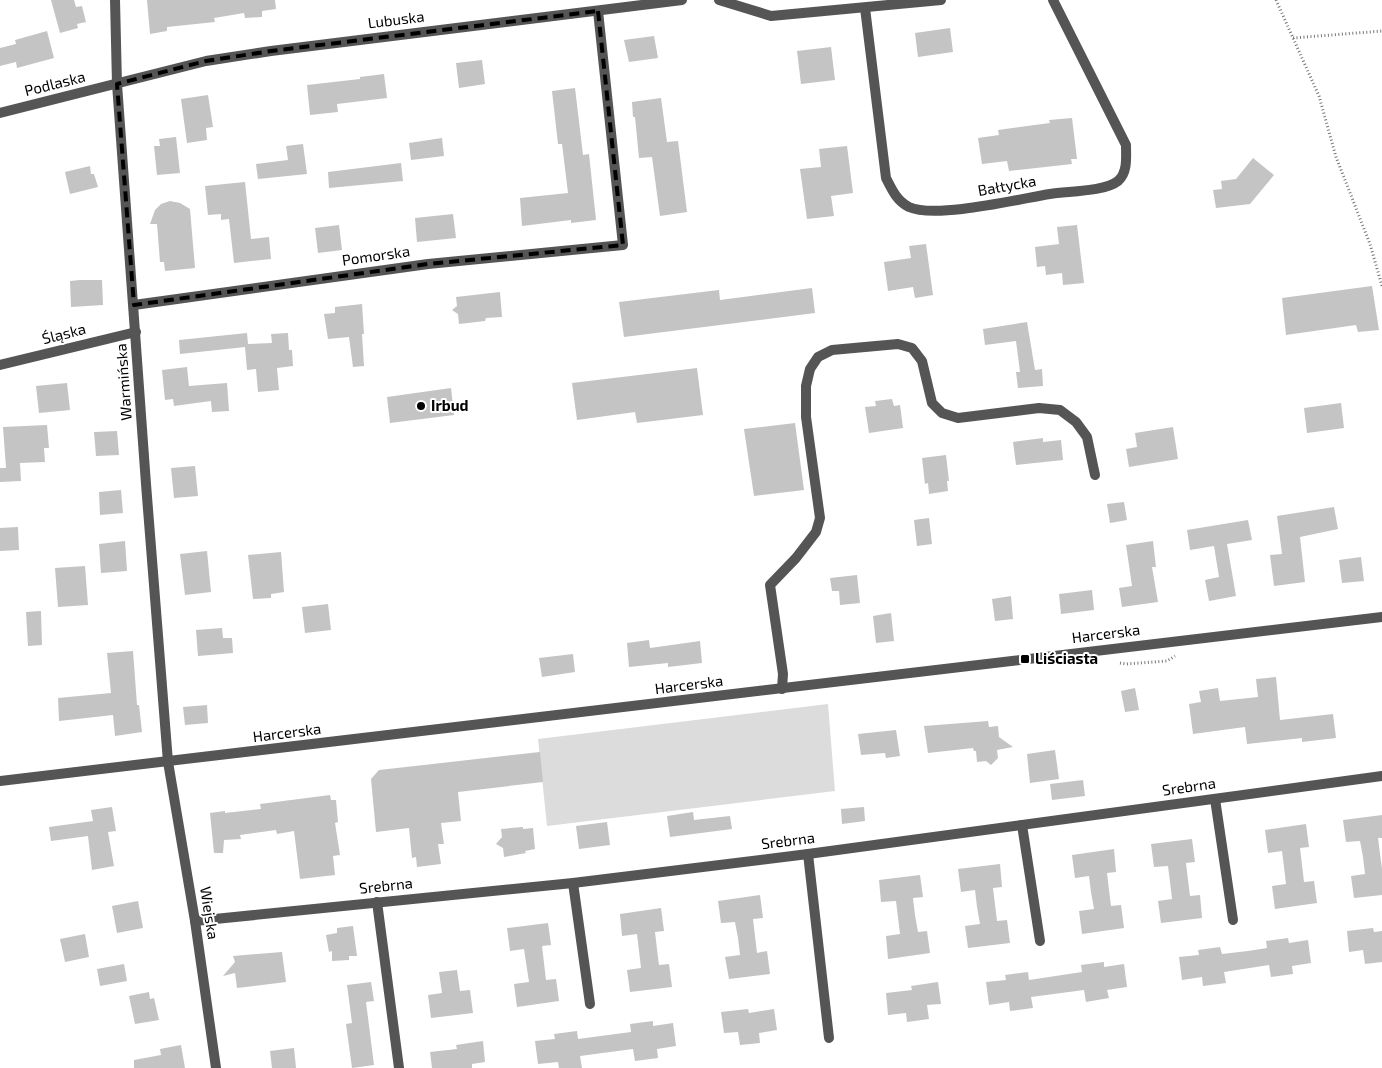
<svg xmlns="http://www.w3.org/2000/svg" width="1382" height="1068" font-family="'Exo 2',sans-serif">
	<style>
		.green { fill: #dcdcdc }
		.building { fill: #c4c4c4 }
		.lines { fill: none; stroke-linecap: round; stroke-linejoin: round }
		.path { stroke: #777; stroke-width: 3; stroke-dasharray: 1 2.5; stroke-linecap: butt }
		.minor { stroke: #555; stroke-width: 10 }
		.tertiary { stroke: #555; stroke-width: 10 }
		.marked { fill: none; stroke: #000; stroke-width: 4; stroke-dasharray: 10 6; stroke-linejoin: round }
		.poi-dot { fill: #000; stroke: #fff; stroke-width: 2 }
		.labels { text-anchor: middle; stroke-width: 4; stroke-linejoin: round; paint-order: stroke }
		.street-label { font-size: 15px; fill: #000; stroke: #fff }
		.poi-label { font-size: 15px; font-weight: bold; fill: #000; stroke: #fff; text-anchor: start }
	</style>
	<rect width="100%" height="100%" fill="#fff"/>
	<polygon class="green" points="828,704 835,791 547,826 538,739"/>
	<g class="building">
		<polygon points="51,0 74,0 76,7 82,6 86,22 77,24 78,28 60,33"/>
		<polygon points="147,0 275,0 276,9 262,11 262,17 245,18 244,13 214,18 215,22 167,27 167,31 150,34"/>
		<polygon points="950,28 953,52 918,57 915,33"/>
		<polygon points="47,31 54,58 17,68 16,62 0,66 0,48 16,44 15,40"/>
		<polygon points="654,36 658,58 629,62 624,40"/>
		<polygon points="831,47 835,80 801,84 797,51"/>
		<polygon points="482,60 485,84 459,88 456,63"/>
		<polygon points="384,74 387,98 337,104 338,112 310,115 307,85 360,79 360,77"/>
		<polygon points="575,88 583,155 589,154 596,220 571,223 571,220 522,226 520,198 568,193 562,144 558,144 552,91"/>
		<polygon points="208,95 213,127 206,128 207,140 187,143 181,99"/>
		<polygon points="661,98 667,142 678,141 687,212 660,216 652,157 639,158 635,117 633,117 632,102"/>
		<polygon points="1072,118 1077,159 1071,159 1072,164 1009,171 1007,161 982,164 978,138 999,135 998,130 1050,123 1049,120"/>
		<polygon points="176,137 180,173 157,175 154,146 160,146 159,139"/>
		<polygon points="442,138 444,156 411,160 409,143"/>
		<polygon points="303,144 307,174 258,179 256,164 288,160 286,146"/>
		<polygon points="847,146 853,193 831,196 834,216 807,219 800,169 821,167 819,149"/>
		<polygon points="1253,158 1274,175 1250,204 1216,208 1213,190 1222,189 1221,181 1236,179"/>
		<polygon points="401,163 403,181 329,188 328,172"/>
		<polygon points="90,166 91,174 94,174 98,187 70,194 65,172"/>
		<polygon points="245,182 251,239 269,237 271,259 234,263 229,219 221,220 221,214 208,215 205,186"/>
		<polygon points="170,201 180,203 190,209 195,268 165,271 164,262 160,262 157,224 150,224 155,210 161,204"/>
		<polygon points="453,214 456,238 417,242 415,218"/>
		<polygon points="339,225 342,250 318,253 315,228"/>
		<polygon points="1077,225 1084,283 1063,285 1062,273 1046,275 1045,266 1037,267 1035,247 1059,244 1057,227"/>
		<polygon points="926,244 933,295 915,298 913,287 888,291 884,262 911,258 909,246"/>
		<polygon points="80,280 102,280 103,305 71,307 70,281"/>
		<polygon points="1372,286 1379,330 1358,332 1356,325 1286,335 1282,298"/>
		<polygon points="812,288 815,313 624,337 619,302 719,290 720,300"/>
		<polygon points="500,292 502,317 486,318 485,321 459,324 458,314 452,310 457,306 456,297"/>
		<polygon points="362,304 364,334 362,334 364,366 353,367 349,337 328,339 324,314 335,313 335,307"/>
		<polygon points="1027,322 1035,370 1042,369 1043,386 1018,388 1016,372 1020,372 1016,341 985,345 983,329"/>
		<polygon points="247,333 248,344 272,343 271,334 288,333 289,350 292,350 293,366 277,368 279,390 258,392 256,369 247,370 245,347 180,354 179,340"/>
		<polygon points="187,367 189,386 227,383 229,411 212,412 211,401 174,406 173,399 165,400 162,370"/>
		<polygon points="697,368 703,415 637,423 635,412 577,420 572,383"/>
		<polygon points="67,383 70,410 39,413 36,386"/>
		<polygon points="451,388 454,415 390,423 387,397"/>
		<polygon points="892,399 894,406 900,405 903,428 869,433 865,407 876,406 875,401"/>
		<polygon points="1341,403 1344,428 1307,433 1304,408"/>
		<polygon points="795,423 804,490 754,496 744,429"/>
		<polygon points="47,425 49,448 44,448 45,462 20,463 21,481 0,482 0,468 6,468 3,427"/>
		<polygon points="1173,427 1178,459 1129,467 1126,449 1137,447 1135,433"/>
		<polygon points="117,431 119,455 96,456 94,432"/>
		<polygon points="1043,438 1043,442 1061,440 1063,460 1016,465 1013,442"/>
		<polygon points="946,455 949,481 947,481 948,491 929,494 928,483 925,484 922,458"/>
		<polygon points="195,466 198,496 174,498 171,468"/>
		<polygon points="121,490 123,513 100,515 99,492"/>
		<polygon points="1124,502 1127,520 1110,523 1107,504"/>
		<polygon points="1334,507 1338,529 1300,537 1305,582 1274,586 1270,555 1282,554 1277,516"/>
		<polygon points="929,518 932,544 917,546 914,520"/>
		<polygon points="1248,520 1252,540 1227,544 1236,596 1209,601 1205,580 1219,577 1214,546 1190,550 1187,530"/>
		<polygon points="18,527 19,550 0,551 0,528"/>
		<polygon points="125,541 127,571 101,573 99,544"/>
		<polygon points="1153,541 1156,567 1152,567 1158,602 1122,607 1119,588 1132,586 1126,545"/>
		<polygon points="207,551 211,592 185,595 180,554"/>
		<polygon points="281,552 284,592 271,594 271,598 253,599 248,555"/>
		<polygon points="1361,557 1364,581 1342,583 1339,560"/>
		<polygon points="85,566 88,605 58,607 55,568"/>
		<polygon points="857,575 860,603 840,605 839,591 832,591 830,578"/>
		<polygon points="1092,590 1094,610 1061,614 1059,594"/>
		<polygon points="1011,596 1013,619 995,621 992,599"/>
		<polygon points="328,604 331,630 305,633 302,607"/>
		<polygon points="41,611 42,645 28,646 26,612"/>
		<polygon points="891,613 894,641 876,643 873,616"/>
		<polygon points="222,628 223,638 232,638 233,653 198,656 196,630"/>
		<polygon points="649,640 650,648 700,641 702,663 668,667 668,663 629,667 627,643"/>
		<polygon points="133,651 137,705 139,705 142,732 115,736 113,715 59,721 58,698 111,693 107,653"/>
		<polygon points="573,654 575,672 542,677 539,658"/>
		<polygon points="1276,677 1280,720 1333,714 1336,738 1302,742 1302,738 1247,744 1245,727 1193,734 1189,704 1201,702 1199,691 1218,688 1220,701 1258,697 1256,679"/>
		<polygon points="1135,688 1139,710 1125,712 1121,691"/>
		<polygon points="207,705 208,723 185,725 183,707"/>
		<polygon points="988,721 989,727 998,726 999,737 1013,747 997,750 998,758 991,765 986,761 977,762 976,751 974,751 973,748 928,753 924,726"/>
		<polygon points="896,730 900,756 886,758 885,753 861,755 858,734"/>
		<polygon points="1055,750 1059,779 1030,783 1027,754"/>
		<polygon points="540,752 543,782 458,792 461,821 441,823 444,844 438,844 441,864 417,867 416,857 412,858 409,828 376,832 371,779 379,770"/>
		<polygon points="1083,780 1085,796 1052,800 1050,784"/>
		<polygon points="330,795 331,800 336,800 338,822 335,823 340,855 333,856 335,875 300,879 294,831 277,834 276,830 240,835 241,839 224,840 223,853 214,853 210,813 225,811 225,813 261,809 260,804"/>
		<polygon points="112,807 116,831 108,832 114,866 92,870 88,836 51,841 49,827 93,821 91,810"/>
		<polygon points="864,807 865,821 842,824 841,809"/>
		<polygon points="693,812 694,820 730,816 732,829 670,837 667,816"/>
		<polygon points="1382,815 1382,838 1378,838 1382,869 1382,895 1354,898 1351,876 1365,874 1363,857 1360,841 1346,842 1343,820"/>
		<polygon points="607,822 610,845 579,849 576,826"/>
		<polygon points="1306,824 1309,847 1300,848 1304,882 1314,881 1317,903 1275,909 1272,886 1286,884 1284,867 1282,851 1268,853 1265,830"/>
		<polygon points="523,827 523,829 533,828 535,849 525,851 526,853 504,857 503,848 496,844 502,837 501,829"/>
		<polygon points="1192,839 1195,862 1186,863 1188,880 1190,896 1200,895 1202,918 1161,923 1158,901 1172,899 1170,882 1168,866 1154,867 1151,844"/>
		<polygon points="1114,849 1116,872 1107,873 1109,890 1111,906 1121,905 1124,928 1082,934 1079,911 1094,909 1091,892 1089,876 1075,878 1072,855"/>
		<polygon points="1000,864 1002,887 993,888 997,921 1007,920 1010,943 968,948 965,926 980,924 977,907 975,890 961,892 958,869"/>
		<polygon points="920,875 923,897 913,898 915,915 918,932 927,931 930,953 888,959 886,936 900,934 896,901 881,902 879,880"/>
		<polygon points="760,895 763,918 753,919 757,953 767,951 770,974 729,979 725,957 740,955 738,938 735,922 721,923 718,901"/>
		<polygon points="138,901 143,928 117,933 112,906"/>
		<polygon points="661,908 664,931 655,932 657,949 659,965 669,964 672,987 630,992 627,970 641,968 637,934 622,936 620,914"/>
		<polygon points="548,923 551,945 542,946 546,980 556,979 559,1001 517,1007 514,984 529,982 524,949 510,951 507,928"/>
		<polygon points="353,926 357,956 349,956 349,960 332,961 332,951 329,952 326,935 337,933 337,928"/>
		<polygon points="1373,928 1374,932 1382,931 1382,962 1365,964 1363,950 1349,952 1347,931"/>
		<polygon points="85,934 89,957 65,962 60,939"/>
		<polygon points="1288,938 1289,943 1308,940 1311,963 1292,966 1293,974 1271,977 1269,965 1224,972 1226,983 1203,986 1202,977 1182,980 1179,957 1199,955 1198,950 1220,947 1222,954 1248,951 1267,948 1266,941"/>
		<polygon points="282,952 286,982 237,988 235,973 223,976 235,962 233,956"/>
		<polygon points="1104,962 1104,967 1124,964 1127,987 1107,990 1109,998 1086,1002 1084,990 1031,997 1033,1008 1010,1011 1009,1002 989,1005 986,982 1006,980 1005,975 1028,972 1029,980 1082,972 1081,965"/>
		<polygon points="124,964 127,981 100,986 97,969"/>
		<polygon points="457,970 460,991 470,990 473,1013 431,1018 428,995 442,993 439,972"/>
		<polygon points="371,982 374,1001 366,1002 374,1065 352,1068 346,1024 352,1023 347,985"/>
		<polygon points="938,982 941,1004 927,1005 929,1019 907,1022 906,1013 888,1015 886,993 912,990 911,986"/>
		<polygon points="149,992 150,999 154,998 159,1020 135,1024 129,996"/>
		<polygon points="748,1009 749,1013 774,1009 777,1030 759,1033 760,1043 740,1045 738,1032 724,1033 721,1012"/>
		<polygon points="653,1021 653,1026 673,1023 676,1046 657,1049 658,1058 635,1061 633,1049 580,1056 582,1068 559,1068 558,1062 538,1064 535,1041 555,1039 554,1034 577,1031 578,1039 631,1032 630,1024"/>
		<polygon points="483,1041 485,1062 472,1064 472,1068 432,1068 430,1052 457,1049 456,1045"/>
		<polygon points="181,1045 185,1068 134,1068 134,1060 161,1055 160,1049"/>
		<polygon points="294,1048 296,1068 272,1068 270,1051"/>
	</g>
	<g class="lines">
		<g class="path">
			<polyline points="1276,0 1319,96 1336,157 1370,244 1382,286"/>
			<polyline points="1293,38 1382,31"/>
			<polyline points="1120,663 1126,664 1167,661 1175,656"/>
		</g>
		<g class="minor">
			<polyline points="115,0 117,84 146,484 168,762 195,921 216,1068"/>
			<polyline points="719,0 771,16 941,0"/>
			<path d="M 865,8 L 886,178 C 892,190 897,201 909,207 C 936,219 1019,199 1050,194 C 1068,191 1104,192 1118,181 C 1128,172 1126,157 1126,145 L 1053,0"/>
			<polyline points="0,113 206,61 271,51 682,0"/>
			<polyline points="134,305 428,264 623,245 598,11"/>
			<polyline points="0,365 136,332"/>
			<polyline points="782,689 783,674 770,585 796,558 816,532 820,518 806,417 806,386 810,369 818,357 832,350 898,344 912,348 922,361 932,403 942,413 958,418 1039,408 1060,410 1076,422 1087,437 1095,475"/>
			<polyline points="1215,799 1233,920"/>
			<polyline points="1022,825 1040,941"/>
			<polyline points="808,854 829,1038"/>
			<polyline points="573,883 590,1004"/>
			<polyline points="377,902 399,1068"/>
			<polyline points="195,921 573,883 808,854 1382,776"/>
		</g>
		<polyline class="tertiary" points="0,781 1382,617"/>
	</g>
	<path class="marked" d="M 598,11 L 623,245 L 428,264 L 134,305 L 117,84 L 206,61 L 271,51 Z"/>
	<g class="poi-dot">
		<circle cx="421" cy="406" r="5"/>
		<rect x="1020" y="654" width="10" height="10" rx="2.5"/>
	</g>
	<g class="labels">
		<g class="street-label">
			<text transform="translate(396 20) rotate(-7)" y="5">Lubuska</text>
			<text transform="translate(55 84) rotate(-14)" y="5">Podlaska</text>
			<text transform="translate(1007 186) rotate(-10)" y="5">Bałtycka</text>
			<text transform="translate(376 256) rotate(-8)" y="5">Pomorska</text>
			<text transform="translate(64 334) rotate(-14)" y="5">Śląska</text>
			<text transform="translate(124 382) rotate(-94)" y="5">Warmińska</text>
			<text transform="translate(1106 634) rotate(-7)" y="5">Harcerska</text>
			<text transform="translate(689 685) rotate(-7)" y="5">Harcerska</text>
			<text transform="translate(287 733) rotate(-7)" y="5">Harcerska</text>
			<text transform="translate(1189 787) rotate(-8)" y="5">Srebrna</text>
			<text transform="translate(788 841) rotate(-7)" y="5">Srebrna</text>
			<text transform="translate(386 886) rotate(-6)" y="5">Srebrna</text>
			<text transform="translate(209 913) rotate(81)" y="5">Wiejska</text>
		</g>
		<g class="poi-label">
			<text x="431" y="411">Irbud</text>
			<text x="1035" y="664">Liściasta</text>
		</g>
	</g>
</svg>
